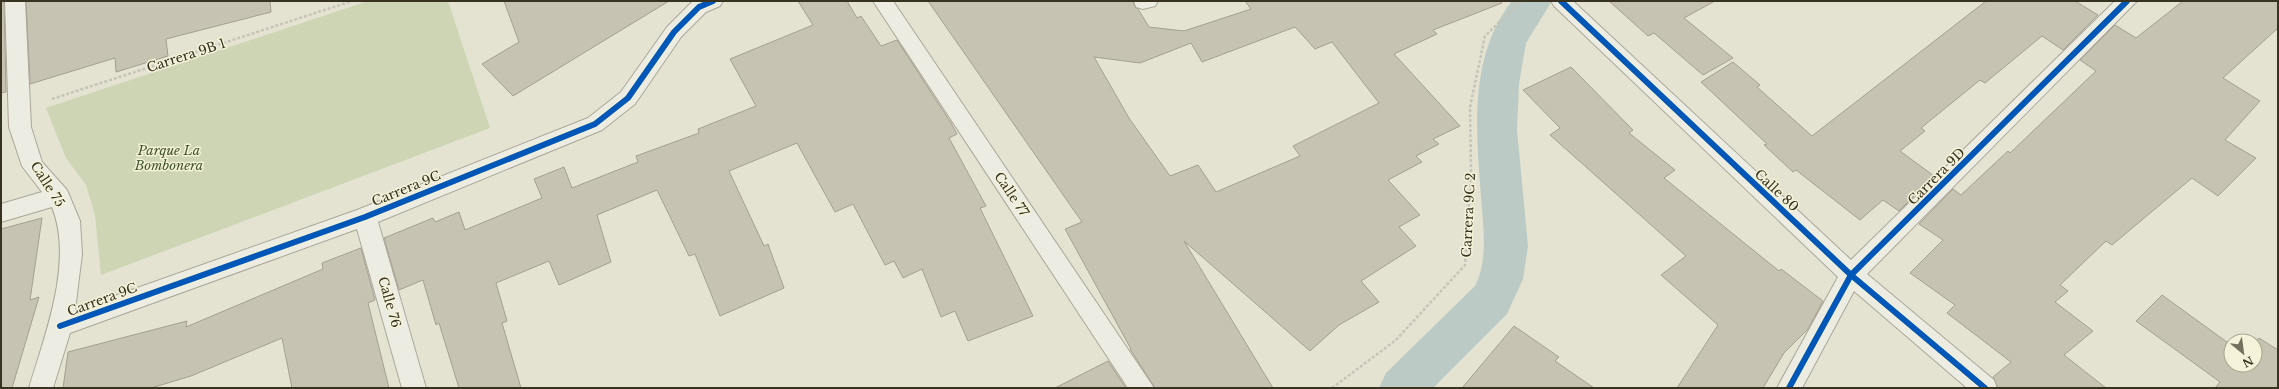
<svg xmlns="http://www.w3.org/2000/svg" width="2279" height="389" font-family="'Libre Baskerville',serif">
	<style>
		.green { fill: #cdd5b4 }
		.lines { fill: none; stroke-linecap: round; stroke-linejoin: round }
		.canal { fill: #bbcac4; fill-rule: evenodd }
		.building { fill: #c7c3b2; stroke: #a49f90; fill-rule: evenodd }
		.street-casing { stroke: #aaa799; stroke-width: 2 }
		.path { stroke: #c5c4b8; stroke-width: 2.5; stroke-dasharray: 3 2; stroke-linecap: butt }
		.street { fill: #ecece2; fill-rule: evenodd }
		.cycleway-casing { stroke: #f4f2d8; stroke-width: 8 }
		.cycleway { stroke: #0057b8; stroke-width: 6 }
		.labels { text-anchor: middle; stroke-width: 3; stroke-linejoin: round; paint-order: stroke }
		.street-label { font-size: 13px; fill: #383221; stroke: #f4f2d8 }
		.park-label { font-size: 13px; font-style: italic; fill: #3f5329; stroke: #f4f2d8 }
	</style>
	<rect width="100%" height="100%" fill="#e4e3d1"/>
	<polygon class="green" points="368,1 448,1 490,128 101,275 95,215 86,185 66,158 46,108"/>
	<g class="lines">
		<path class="canal" d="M 1512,1 L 1552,1 L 1526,43 L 1519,84 L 1517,130 L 1528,246 L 1523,279 L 1507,314 L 1433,388 L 1379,388 L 1386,373 L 1475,286 C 1487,263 1484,234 1482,209 C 1477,139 1466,60 1512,1 Z"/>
	</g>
	<g class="building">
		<polygon points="1,1 4,1 6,92 1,93"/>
		<polygon points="26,1 270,1 271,12 166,39 168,56 116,72 115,58 30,84"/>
		<polygon points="504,1 669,1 513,96 482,64 519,42"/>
		<polygon points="798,1 847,1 857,18 861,16 881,46 897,40 951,123 957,134 949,138 986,206 980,208 1033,316 968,341 955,311 941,317 922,269 903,278 894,261 885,265 853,204 835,212 797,143 729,171 764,246 768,244 784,288 720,316 695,254 689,256 657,190 597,215 611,262 559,285 549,261 496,283 507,321 502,323 521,388 459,388 439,323 436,325 423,280 399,290 384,238 433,218 435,222 459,212 465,230 542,198 534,179 564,167 572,188 638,162 636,156 699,133 698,129 756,106 730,59 813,25"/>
		<path d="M 928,1 L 1133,1 L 1135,7 L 1138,9 L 1149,27 L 1184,31 L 1251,9 L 1245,1 L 1501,1 L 1502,3 L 1433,30 L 1437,34 L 1394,54 L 1460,126 L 1433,139 L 1439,144 L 1416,156 L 1422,162 L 1388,180 L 1420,215 L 1399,227 L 1416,246 L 1361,281 L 1379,302 L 1339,325 L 1310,351 L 1184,241 L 1273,388 L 1155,388 L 1130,349 L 1131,349 L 1065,229 L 1082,222 ZM 1295,27 L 1315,49 L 1332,42 L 1379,103 L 1293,146 L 1300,156 L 1216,192 L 1198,165 L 1170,176 L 1129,118 L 1094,57 L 1140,63 L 1191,43 L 1202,62 Z"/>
		<polygon points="1609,1 1715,1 1684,18 1733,58 1703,75 1654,33 1648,36"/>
		<polygon points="1986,1 2075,1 2098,15 2063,50 2042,36 1985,83 1980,80 1921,128 1925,131 1900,151 1934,176 1899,211 1883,200 1860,220 1796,170 1793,172 1764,145 1767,144 1701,82 1733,62 1760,85 1757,87 1812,136"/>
		<polygon points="2183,1 2278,1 2278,28 2223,78 2260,101 2225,140 2256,158 2218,196 2192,178 2112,245 2106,241 2060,285 2068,291 2055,302 2093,331 2064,355 2106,388 1998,388 1993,377 2011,362 1947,313 1955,305 1910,273 1943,240 1919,224 1953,189 1961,195 2008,151 2010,153 2096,71 2080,60 2115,25 2136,38"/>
		<polygon points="1571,67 1633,130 1629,133 1675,170 1664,178 1779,271 1781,269 1823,301 1808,329 1784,353 1763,388 1677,388 1718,325 1661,275 1686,256 1550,135 1560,128 1523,90"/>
		<polygon points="42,218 30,300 39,297 12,388 1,388 1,229"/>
		<polygon points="361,248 375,300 368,303 389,388 292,388 282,338 191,376 151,388 63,388 68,352 187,321 186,327 323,269 322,263"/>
		<polygon points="2162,295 2231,345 2231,365 2255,365 2255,342 2259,338 2278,350 2278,388 2215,388 2220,382 2136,321"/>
		<polygon points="1514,326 1559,357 1555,361 1594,388 1462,388"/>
		<polygon points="1108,361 1126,388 1055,388"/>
	</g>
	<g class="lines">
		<g class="street-casing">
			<g id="street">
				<path d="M 5,1 L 25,1 L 31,127 L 42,162 L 67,190 L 80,221 L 82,254 L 75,310 L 357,210 L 588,118 L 621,92 L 667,27 L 692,2 L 723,1 L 720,6 L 706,12 L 681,37 L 635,104 L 602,130 L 378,222 L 426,388 L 402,388 L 357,229 L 70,333 L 53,388 L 29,388 C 45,335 74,261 52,207 L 1,222 L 1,204 L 42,192 L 22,166 L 9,127 Z"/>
				<polygon points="873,1 893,1 1154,388 1128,388"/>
				<polygon points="1134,1 1158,1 1155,6 1143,9 1136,7"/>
				<polygon points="1551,1 1573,1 1851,260 2115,1 2137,1 1867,274 1994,380 1997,388 1967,388 1854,291 1802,388 1777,388 1838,277 1554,6"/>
			</g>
		</g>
		<g class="path">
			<polyline points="52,99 352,1"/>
			<polyline points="1332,388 1396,340 1465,265 1471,173 1470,107 1485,36 1521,1"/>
		</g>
		<use href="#street" class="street"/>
		<g class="cycleway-casing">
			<g id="cycleway">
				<polyline points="1561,1 1851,275 1985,388"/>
				<polyline points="60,326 365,217 595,124 628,98 674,32 699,7 713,1"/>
				<polyline points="1789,388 1851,275 2127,1"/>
			</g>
		</g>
		<use href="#cycleway" class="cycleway"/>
	</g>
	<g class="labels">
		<g class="street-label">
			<text transform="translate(186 55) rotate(-18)" y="5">Carrera 9B 1</text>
			<text transform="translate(1936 176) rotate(-45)" y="5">Carrera 9D</text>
			<text transform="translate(48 184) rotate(57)" y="5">Calle 75</text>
			<text transform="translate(406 188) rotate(-22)" y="5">Carrera 9C</text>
			<text transform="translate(1777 190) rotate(43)" y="5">Calle 80</text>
			<text transform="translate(1012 194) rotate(56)" y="5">Calle 77</text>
			<text transform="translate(1468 215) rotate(-87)" y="5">Carrera 9C 2</text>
			<text transform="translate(102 299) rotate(-20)" y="5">Carrera 9C</text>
			<text transform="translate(390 302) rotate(74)" y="5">Calle 76</text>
		</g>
		<g class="park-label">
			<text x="169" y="155">Parque La<tspan x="169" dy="15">Bombonera</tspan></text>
		</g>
	</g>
	<rect width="2279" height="389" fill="none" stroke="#383221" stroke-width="4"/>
	<g transform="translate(2243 353) rotate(151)"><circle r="19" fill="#f4f2d8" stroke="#a9a58f"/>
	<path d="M0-3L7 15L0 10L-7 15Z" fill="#74705f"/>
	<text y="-6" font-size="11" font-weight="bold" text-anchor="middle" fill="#383221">N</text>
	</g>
</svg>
